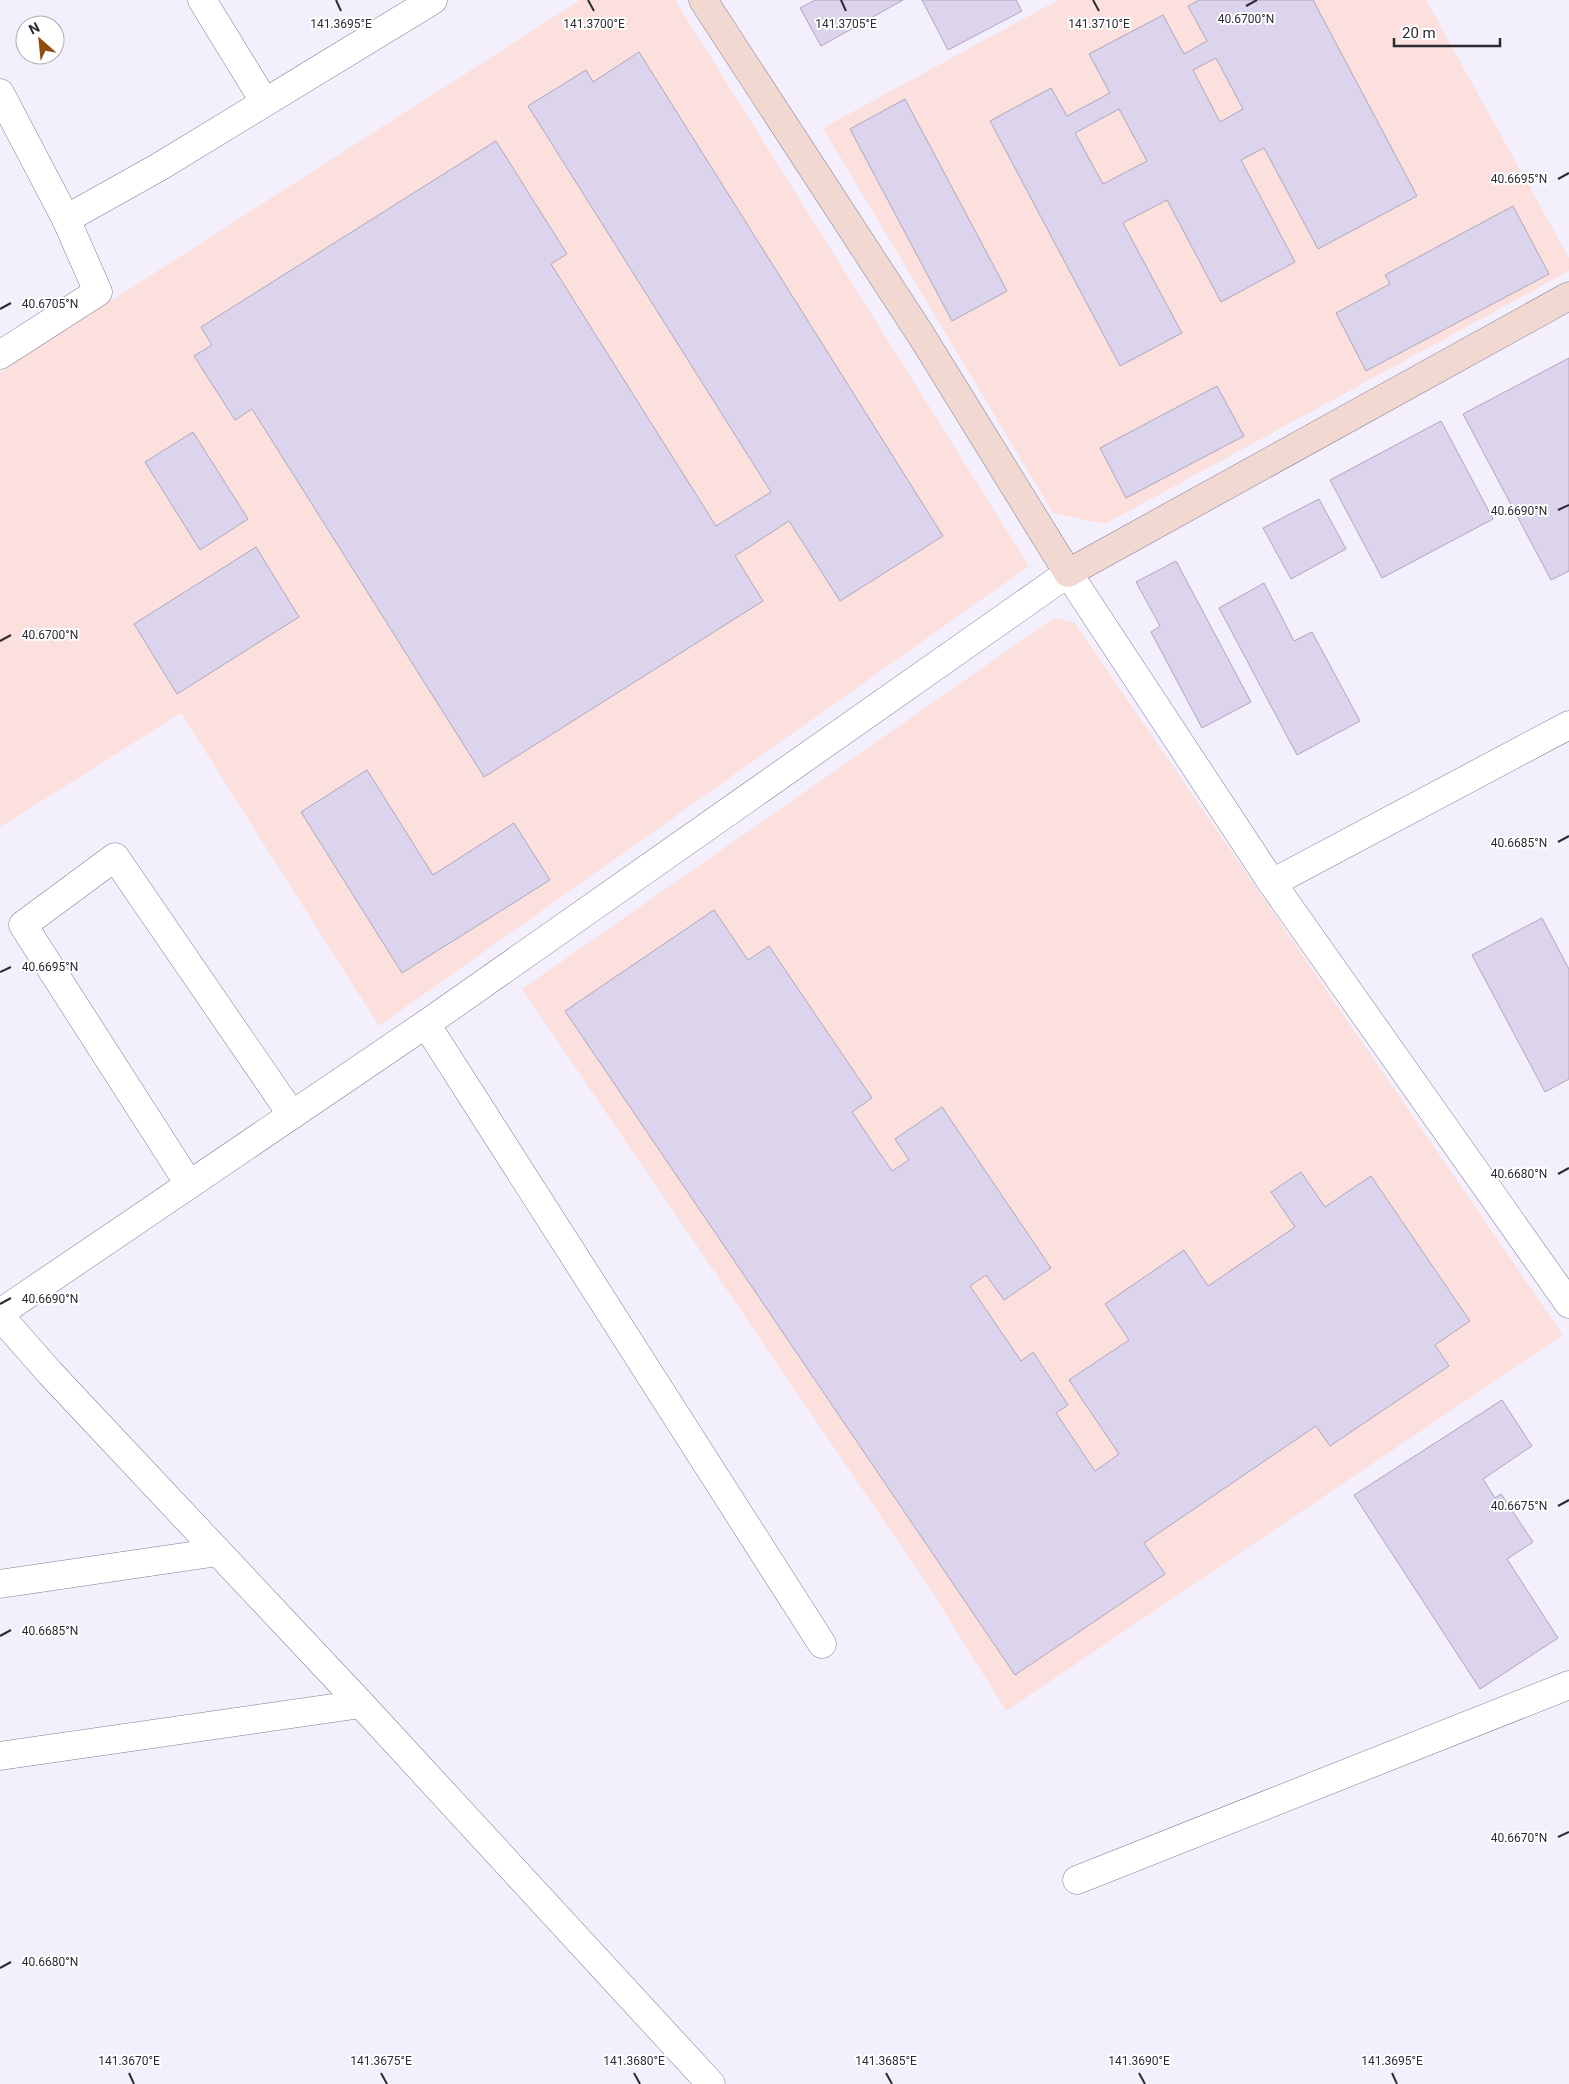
<svg xmlns="http://www.w3.org/2000/svg" width="1569" height="2084" font-family="Roboto,sans-serif">
	<style>
		.industrial { fill: #fbe0de }
		.building { fill: #dbd4ec; stroke: #ada7bd; fill-rule: evenodd }
		.lines { fill: none; stroke-linecap: round; stroke-linejoin: round }
		.street-casing { stroke: #847e93; stroke-width: 29 }
		.secondary-casing { stroke: #847e93; stroke-width: 29 }
		.street { stroke: #fff; stroke-width: 28 }
		.secondary { stroke: #f1d8d1; stroke-width: 28 }
		.ticks { fill: none; stroke: #2d2a33; stroke-width: 2 }
		.ticks-label { font-size: 12px; text-anchor: middle; fill: #2d2a33; stroke: #fff; stroke-width: 4; stroke-linejoin: round; paint-order: stroke }
	</style>
	<rect width="100%" height="100%" fill="#f3effd"/>
	<g class="industrial">
		<polygon points="580,0 675,0 1029,566 379,1026 181,713 0,827 0,372"/>
		<polygon points="1058,0 1426,0 1569,258 1569,271 1105,524 1053,513 823,128"/>
		<polygon points="1054,618 1074,622 1563,1335 1006,1711 929,1587 522,989"/>
	</g>
	<g class="building">
		<polygon points="815,0 903,0 821,46 800,8"/>
		<polygon points="922,0 1016,0 1022,11 948,50"/>
		<path d="M 1199,0 L 1313,0 L 1417,196 L 1318,249 L 1264,148 L 1241,160 L 1295,262 L 1221,302 L 1167,200 L 1123,223 L 1182,333 L 1120,366 L 990,121 L 1051,88 L 1067,116 L 1110,93 L 1089,54 L 1163,15 L 1184,54 L 1207,41 L 1188,6 ZM 1216,58 L 1243,109 L 1220,122 L 1193,70 ZM 1119,109 L 1147,161 L 1103,184 L 1075,133 Z"/>
		<polygon points="639,52 943,536 840,601 789,521 735,556 763,601 484,777 252,409 235,420 194,356 212,345 201,327 496,141 567,254 551,264 716,526 771,492 528,106 586,70 593,82"/>
		<polygon points="905,99 1007,291 952,321 850,129"/>
		<polygon points="1513,206 1549,274 1366,371 1336,313 1390,284 1385,275"/>
		<polygon points="1569,358 1569,571 1551,580 1463,414"/>
		<polygon points="1217,386 1244,436 1126,498 1100,448"/>
		<polygon points="1441,421 1493,519 1382,578 1330,480"/>
		<polygon points="193,432 248,519 200,550 145,462"/>
		<polygon points="1319,499 1346,549 1291,579 1263,528"/>
		<polygon points="256,547 299,617 177,694 134,624"/>
		<polygon points="1176,561 1251,702 1202,728 1151,632 1160,626 1136,582"/>
		<polygon points="1264,583 1294,641 1312,632 1360,721 1297,755 1219,608"/>
		<polygon points="367,770 433,875 514,823 550,880 402,973 301,812"/>
		<polygon points="714,910 748,960 769,946 872,1098 852,1112 892,1171 909,1160 895,1139 942,1107 1051,1268 1004,1300 986,1275 970,1286 1021,1361 1033,1352 1068,1405 1056,1413 1095,1471 1119,1454 1069,1380 1129,1340 1105,1304 1184,1250 1208,1286 1295,1227 1271,1192 1301,1172 1325,1207 1371,1176 1470,1321 1435,1345 1449,1366 1330,1446 1316,1426 1144,1543 1165,1574 1015,1675 565,1011"/>
		<polygon points="1542,918 1569,969 1569,1079 1545,1092 1472,955"/>
		<polygon points="1502,1400 1532,1446 1483,1479 1495,1498 1501,1494 1533,1542 1507,1559 1558,1638 1480,1689 1354,1495"/>
	</g>
	<g class="lines">
		<g class="street-casing">
			<g id="street">
				<polyline points="202,0 264,101"/>
				<polyline points="0,93 66,219 98,292 0,355"/>
				<polyline points="66,219 159,167 433,0"/>
				<polyline points="1272,883 1569,725"/>
				<polyline points="426,1024 822,1644"/>
				<polyline points="189,1184 23,925 115,857 292,1115"/>
				<polyline points="0,1313 426,1024 1068,573 1272,883 1569,1304"/>
				<polyline points="0,1316 50,1373 361,1704 711,2084"/>
				<polyline points="0,1584 218,1552"/>
				<polyline points="0,1756 361,1704"/>
				<polyline points="1077,1880 1569,1685"/>
			</g>
		</g>
		<g class="secondary-casing">
			<polyline id="secondary" points="703,0 921,335 1068,573 1569,296"/>
		</g>
		<use href="#street" class="street"/>
		<use href="#secondary" class="secondary"/>
	</g>
	<path class="ticks" d="M 336,0 L 341,11M 588,0 L 594,11M 841,0 L 846,11M 1093,0 L 1099,11M 1246,6 L 1257,0M 1558,179 L 1569,173M 0,309 L 11,303M 1558,510 L 1569,505M 0,641 L 11,635M 1558,842 L 1569,836M 0,972 L 11,967M 1558,1174 L 1569,1168M 0,1304 L 11,1298M 1558,1506 L 1569,1500M 0,1636 L 11,1630M 1558,1837 L 1569,1832M 0,1968 L 11,1962M 129,2073 L 134,2084M 381,2073 L 387,2084M 634,2073 L 640,2084M 886,2073 L 892,2084M 1139,2073 L 1145,2084M 1392,2073 L 1397,2084"/>
	<g class="ticks-label">
		<text x="1246" y="23">40.6700°N</text>
		<text x="341" y="28">141.3695°E</text>
		<text x="594" y="28">141.3700°E</text>
		<text x="846" y="28">141.3705°E</text>
		<text x="1099" y="28">141.3710°E</text>
		<text x="1519" y="183">40.6695°N</text>
		<text x="50" y="308">40.6705°N</text>
		<text x="1519" y="515">40.6690°N</text>
		<text x="50" y="639">40.6700°N</text>
		<text x="1519" y="847">40.6685°N</text>
		<text x="50" y="971">40.6695°N</text>
		<text x="1519" y="1178">40.6680°N</text>
		<text x="50" y="1303">40.6690°N</text>
		<text x="1519" y="1510">40.6675°N</text>
		<text x="50" y="1635">40.6685°N</text>
		<text x="1519" y="1842">40.6670°N</text>
		<text x="50" y="1966">40.6680°N</text>
		<text x="129" y="2065">141.3670°E</text>
		<text x="381" y="2065">141.3675°E</text>
		<text x="634" y="2065">141.3680°E</text>
		<text x="886" y="2065">141.3685°E</text>
		<text x="1139" y="2065">141.3690°E</text>
		<text x="1392" y="2065">141.3695°E</text>
	</g>
	<g transform="translate(40 40) rotate(333)"><circle r="24" fill="#ffffff" stroke="#abaaad"/>
	<path d="M0-4L9 19L0 12L-9 19Z" fill="#8b4e0d"/>
	<text y="-8" font-size="14" font-weight="bold" text-anchor="middle" fill="#2d2a33">N</text>
	</g>
	<path d="M1394 38v8h106v-8" fill="none" stroke="#2d2a33" stroke-width="2.5"/>
	<text x="1402" y="38" font-size="15" fill="#2d2a33" stroke="#ffffff" stroke-width="4" paint-order="stroke">20 m</text>
</svg>
